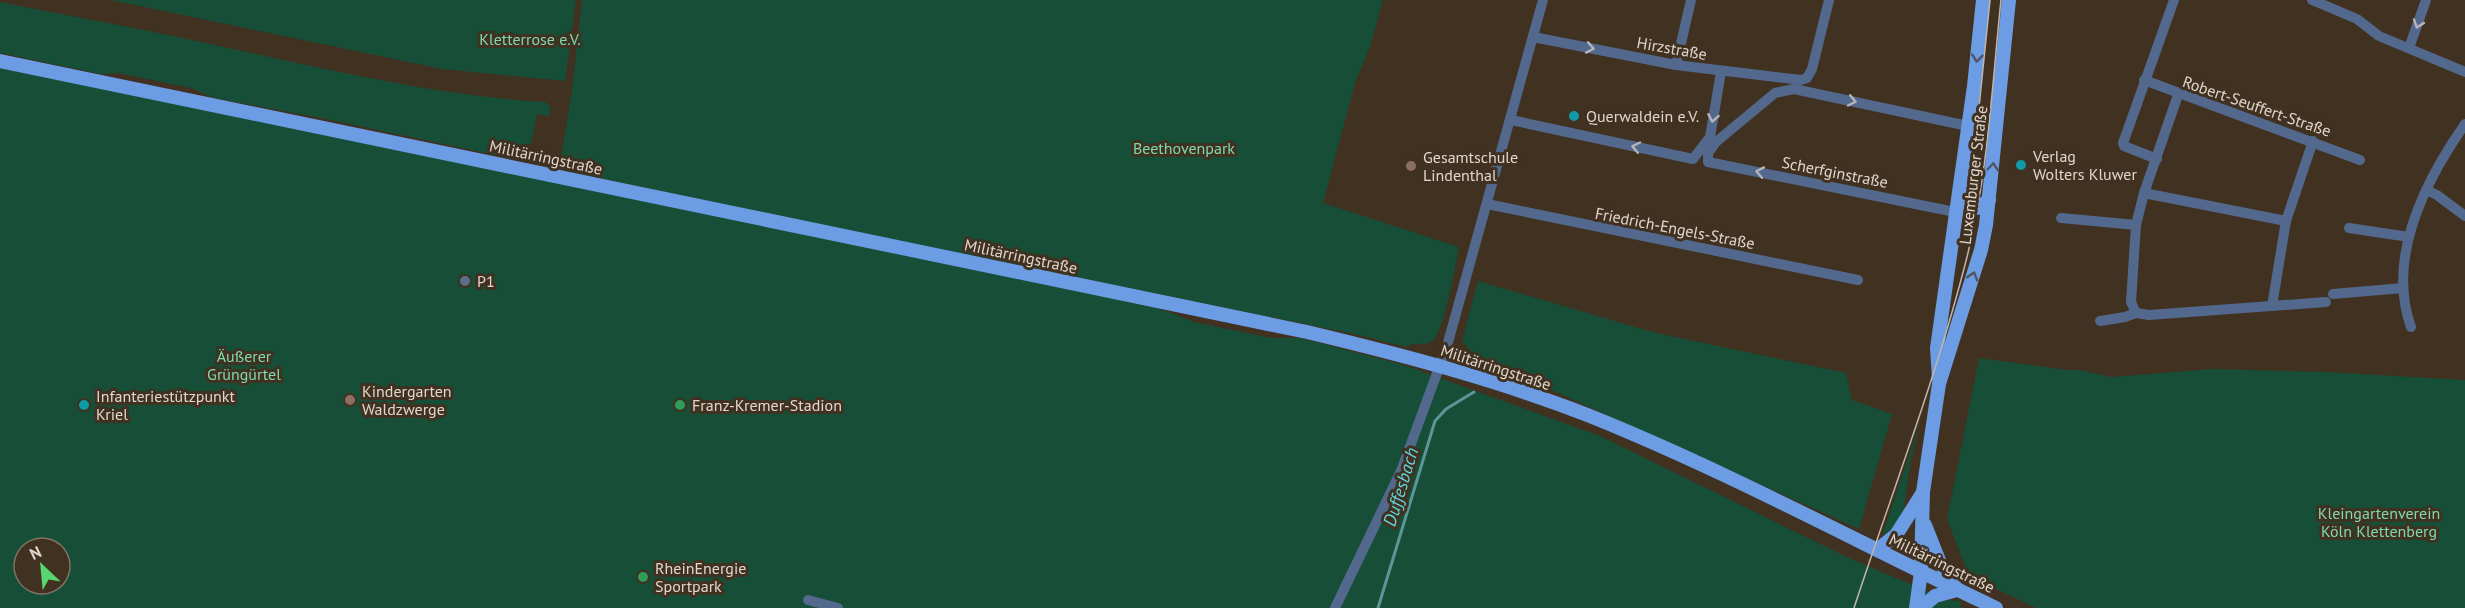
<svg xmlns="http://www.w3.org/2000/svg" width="2465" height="608" font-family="'PT Sans',sans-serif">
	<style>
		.green { fill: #174e37; fill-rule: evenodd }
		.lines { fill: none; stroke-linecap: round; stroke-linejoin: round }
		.stream { stroke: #5b9698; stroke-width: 3 }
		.minor { stroke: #52698d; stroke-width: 10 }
		.major { stroke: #6b9ce4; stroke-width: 14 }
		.tram { stroke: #c2b6ac; stroke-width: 1.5 }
		.oneway { stroke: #b6b5ba }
		.oneway2 { stroke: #505665 }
		.culture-dot { fill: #0f9aa8; stroke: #413121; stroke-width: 2 }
		.education-dot { fill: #8d6e63; stroke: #413121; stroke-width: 2 }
		.service-dot { fill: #5c6f8a; stroke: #413121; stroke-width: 2 }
		.leisure-dot { fill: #2e9e5b; stroke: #413121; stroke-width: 2 }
		.labels { text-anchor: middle; stroke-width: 6; stroke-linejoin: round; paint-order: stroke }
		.park-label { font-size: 16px; fill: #7ddaad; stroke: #413121 }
		.street-label { font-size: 16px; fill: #e1d6cd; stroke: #413121 }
		.poi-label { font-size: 16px; fill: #e1d6cd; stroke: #413121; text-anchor: start }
		.water-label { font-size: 18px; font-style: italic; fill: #5cd9e2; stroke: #413121 }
	</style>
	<rect width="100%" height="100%" fill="#413121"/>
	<g class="green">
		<polygon points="111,0 576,0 565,81 442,69"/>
		<path d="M 582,0 L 1383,0 L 1370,47 L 1355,83 L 1323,203 L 1459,247 C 1455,265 1445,331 1432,341 C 1423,347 1413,341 1406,347 L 1359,335 L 759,212 L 559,169 L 572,91 Z"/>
		<path d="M 0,2 C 64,15 128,26 192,40 C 309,65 425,95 545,102 L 551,107 L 549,116 L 537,114 L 531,144 L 509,146 L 513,159 L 326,119 L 214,98 L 191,88 L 118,73 L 101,74 L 0,53 Z"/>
		<path d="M 0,67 L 1155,307 L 1194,322 L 1271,338 L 1301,338 L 1404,365 L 1600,436 L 1849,558 L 1945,599 L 1962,602 L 1960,606 L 1963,608 L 0,608 ZM 24,548 L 60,548 L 60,584 L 24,584 Z"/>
		<polygon points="1478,281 1656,333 1846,373 1852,400 1892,414 1859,529 1474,355 1462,341"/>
		<polygon points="1979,358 2067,370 2080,370 2111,377 2213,369 2325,372 2465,380 2465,608 2036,608 1969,576 1947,519"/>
		<polygon points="1920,422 1910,464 1904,507 1899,520 1891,530 1882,536"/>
	</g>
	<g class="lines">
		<polyline class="stream" points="1378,608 1435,421 1446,409 1474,392"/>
		<g class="minor">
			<polyline points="2312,0 2357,19 2379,36 2465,72"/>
			<polyline points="1533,37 1676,65 1801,80 1807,78 1812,69 1829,0"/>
			<polyline points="2409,48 2426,0"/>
			<polyline points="1676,65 1691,0"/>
			<polyline points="2144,80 2360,160"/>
			<polyline points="1511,120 1693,159 1710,137 1721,72"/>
			<polyline points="2157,159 2124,146 2123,143 2174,0"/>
			<polyline points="2426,190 2437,195 2465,216"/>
			<polyline points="2144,193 2286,221"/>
			<polyline points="1487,204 1858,280"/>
			<polyline points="1955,212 1708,162 1708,153 1716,142 1775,93 1794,89 1968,126"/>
			<polyline points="2061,218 2136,225"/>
			<polyline points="2349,228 2409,237"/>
			<polyline points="2333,294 2403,288"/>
			<polyline points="2272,306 2286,221 2313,141"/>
			<polyline points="2136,313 2131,302 2136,225 2144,193 2178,95"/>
			<polyline points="2136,313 2149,315 2326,302"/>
			<polyline points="2100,321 2125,317 2136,313"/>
			<path d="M 2411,327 C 2386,257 2425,181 2465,124"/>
			<polyline points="808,600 838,608"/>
			<polyline points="1335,608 1401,471 1447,346 1543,0"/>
		</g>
		<g class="major">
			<path d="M 0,61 L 1307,332 C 1403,355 1498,380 1590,416 C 1729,472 1861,544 1996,608"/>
			<path d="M 1961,186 C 1964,198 1964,206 1977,208 L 1989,200"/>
			<polyline points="1939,379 1937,348 1974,86 1983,0"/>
			<polyline points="1925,525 1940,563 1956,588"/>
			<polyline points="1877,550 1896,535 1922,494"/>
			<polyline points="1916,608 1921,572 1923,492 1939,384 1981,250 1986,225 2009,0"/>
			<polyline points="1921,608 1935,596 1957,590"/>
		</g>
		<g class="tram">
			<polyline points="1968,215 1990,0"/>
			<path d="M 1854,608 C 1892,492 1937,376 1967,257 C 1988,173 1992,86 2001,0"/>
		</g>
	</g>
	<defs><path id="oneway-chevron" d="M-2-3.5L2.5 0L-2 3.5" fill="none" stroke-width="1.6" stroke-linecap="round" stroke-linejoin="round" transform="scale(1.5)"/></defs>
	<g class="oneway">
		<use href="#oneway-chevron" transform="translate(2418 24) rotate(109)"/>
		<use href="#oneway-chevron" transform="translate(1590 48) rotate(11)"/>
		<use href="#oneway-chevron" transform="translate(1852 101) rotate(12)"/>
		<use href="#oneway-chevron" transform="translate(1713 118) rotate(100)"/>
		<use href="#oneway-chevron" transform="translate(1636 147) rotate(-168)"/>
		<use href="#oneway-chevron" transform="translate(1760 172) rotate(-169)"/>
	</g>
	<g class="oneway2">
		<use href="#oneway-chevron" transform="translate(1977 58) rotate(96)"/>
		<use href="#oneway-chevron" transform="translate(1993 167) rotate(-85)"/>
		<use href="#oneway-chevron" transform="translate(1973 276) rotate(-73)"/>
	</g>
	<g class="culture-dot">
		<circle cx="1574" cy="116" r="6"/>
		<circle cx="2021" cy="165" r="6"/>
		<circle cx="84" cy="405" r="6"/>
	</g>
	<g class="education-dot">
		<circle cx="1411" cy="166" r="6"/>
		<circle cx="350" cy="400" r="6"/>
	</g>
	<circle class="service-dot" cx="465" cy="281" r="6"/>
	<g class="leisure-dot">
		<circle cx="680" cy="405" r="6"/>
		<circle cx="643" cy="577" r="6"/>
	</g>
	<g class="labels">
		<g class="park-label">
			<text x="530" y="45">Kletterrose e.V.</text>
			<text x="1184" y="154">Beethovenpark</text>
			<text x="244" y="362">Äußerer<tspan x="244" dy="18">Grüngürtel</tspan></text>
			<text x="2379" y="519">Kleingartenverein<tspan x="2379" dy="18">Köln Klettenberg</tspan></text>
		</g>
		<g class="street-label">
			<text transform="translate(1672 48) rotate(10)" y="6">Hirzstraße</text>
			<text transform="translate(2257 106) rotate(19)" y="6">Robert-Seuffert-Straße</text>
			<text transform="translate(546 157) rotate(12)" y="6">Militärringstraße</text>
			<text transform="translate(1835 172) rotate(11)" y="6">Scherfginstraße</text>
			<text transform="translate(1973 175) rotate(-83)" y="6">Luxemburger Straße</text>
			<text transform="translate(1675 228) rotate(11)" y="6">Friedrich-Engels-Straße</text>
			<text transform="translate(1021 256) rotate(12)" y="6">Militärringstraße</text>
			<text transform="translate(1496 367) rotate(18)" y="6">Militärringstraße</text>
			<text transform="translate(1942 563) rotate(26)" y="6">Militärringstraße</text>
		</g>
		<g class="poi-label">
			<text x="1586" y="122">Querwaldein e.V.</text>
			<text x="2033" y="162">Verlag<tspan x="2033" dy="18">Wolters Kluwer</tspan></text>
			<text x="1423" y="163">Gesamtschule<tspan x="1423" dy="18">Lindenthal</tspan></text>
			<text x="477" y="287">P1</text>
			<text x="362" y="397">Kindergarten<tspan x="362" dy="18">Waldzwerge</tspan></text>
			<text x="96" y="402">Infanteriestützpunkt<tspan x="96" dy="18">Kriel</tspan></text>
			<text x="692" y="411">Franz-Kremer-Stadion</text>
			<text x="655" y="574">RheinEnergie<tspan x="655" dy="18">Sportpark</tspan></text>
		</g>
		<g class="water-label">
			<text transform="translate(1401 487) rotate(-73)" y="6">Duffesbach</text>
		</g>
	</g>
	<g transform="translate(42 566) rotate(334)"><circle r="28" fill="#413121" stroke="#817366" stroke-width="1.5"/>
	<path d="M0-4.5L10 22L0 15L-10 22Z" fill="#58d570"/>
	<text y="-9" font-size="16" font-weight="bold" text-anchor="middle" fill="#e1d6cd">N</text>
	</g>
</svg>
